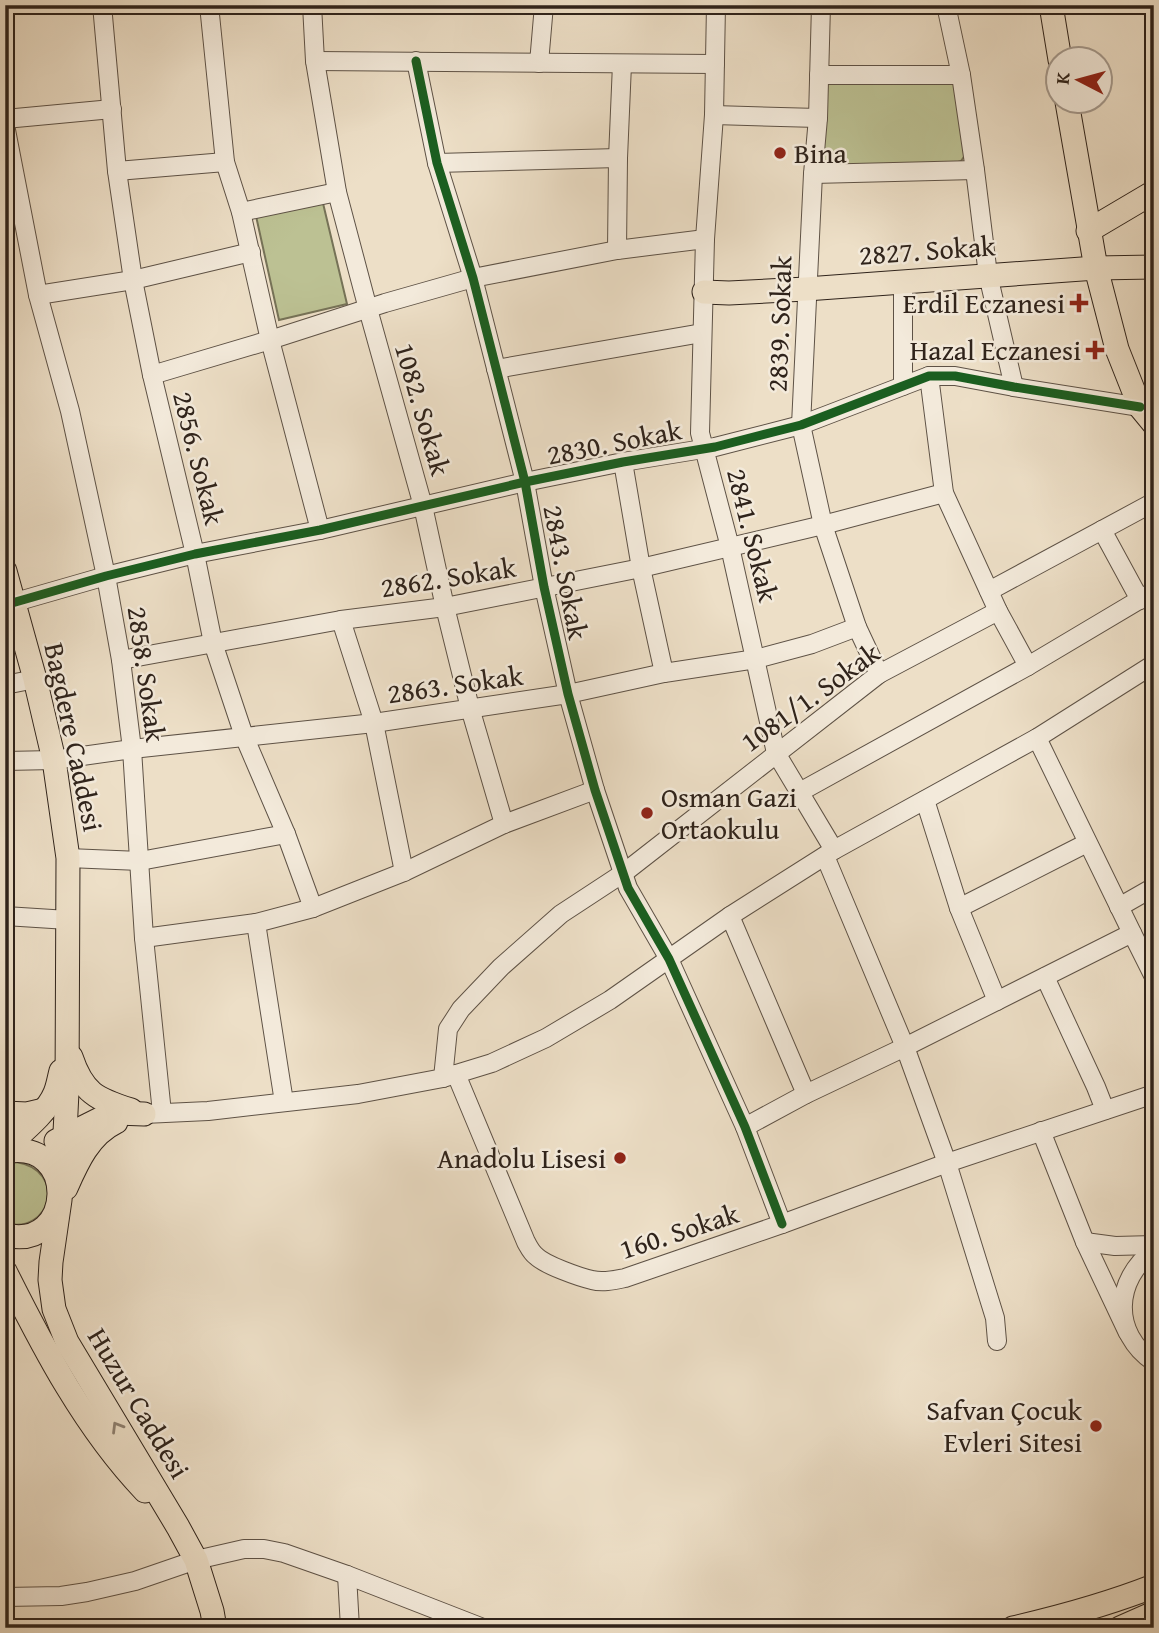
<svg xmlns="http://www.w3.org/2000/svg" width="1159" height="1633" font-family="'Gentium Book Plus',serif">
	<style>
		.green { fill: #bcc193; stroke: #767257; stroke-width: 2 }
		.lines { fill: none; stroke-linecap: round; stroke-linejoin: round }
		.minor-casing { stroke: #5e5246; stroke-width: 20 }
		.major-casing { stroke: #2f231b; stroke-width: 25 }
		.minor { stroke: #f3eadb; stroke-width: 18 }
		.major { stroke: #eddfc7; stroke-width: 23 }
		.cycleway-casing { stroke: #f3eadb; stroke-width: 13 }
		.cycleway { stroke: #1b5e20; stroke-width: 9 }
		.oneway { stroke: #8e8171 }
		.poi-dot { fill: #8f2418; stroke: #f3eadb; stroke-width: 2.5 }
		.labels { text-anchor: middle; stroke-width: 5; stroke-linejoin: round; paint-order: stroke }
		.poi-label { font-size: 28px; fill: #2f231b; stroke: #f3eadb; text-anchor: end }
		.street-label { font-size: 28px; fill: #2f231b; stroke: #f3eadb }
	</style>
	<rect width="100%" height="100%" fill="#eddfc7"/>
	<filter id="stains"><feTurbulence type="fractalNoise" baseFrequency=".00286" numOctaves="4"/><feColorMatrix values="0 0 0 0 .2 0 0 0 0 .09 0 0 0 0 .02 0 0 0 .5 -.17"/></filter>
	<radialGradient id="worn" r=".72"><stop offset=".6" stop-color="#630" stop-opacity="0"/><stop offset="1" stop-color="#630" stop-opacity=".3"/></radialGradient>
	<g class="green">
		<polygon points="957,79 966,154 961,161 953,164 830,166 823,160 827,81"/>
		<polygon points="322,199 347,304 279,320 256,216"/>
		<path d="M 16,1162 C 68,1170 51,1236 5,1223 L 5,1164 Z"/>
	</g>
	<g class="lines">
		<g class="minor-casing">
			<g id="minor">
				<polyline points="102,5 117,171 133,280 152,375 195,554 213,643 244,736 286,834 313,908"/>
				<polyline points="209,5 225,162 241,212 270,340 320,530"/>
				<polyline points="312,5 315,61 337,192 368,309 423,506 445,607 470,708 504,824"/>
				<polyline points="716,5 714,115 705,239 700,433 730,547 776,753 834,850"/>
				<polyline points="821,5 818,118 813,174 801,425 823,525 857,627 879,674"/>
				<polyline points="946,5 961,75 975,170 988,275 1014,387"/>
				<polyline points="315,61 715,64"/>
				<polyline points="416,61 437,163 473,278 525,482 544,587 568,694 595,790 628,888 669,959 745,1127 782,1224"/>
				<polyline points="539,63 544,5"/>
				<polyline points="819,75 961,75"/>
				<polyline points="714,115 818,118"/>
				<polyline points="5,119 112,109"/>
				<polyline points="5,125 38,295 70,411 106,576 121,660 132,749 144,938 162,1113"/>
				<polyline points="437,163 618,158"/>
				<polyline points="117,171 225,162"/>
				<polyline points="813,174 975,170"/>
				<polyline points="241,212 337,192"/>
				<polyline points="617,250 618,158 622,64"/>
				<polyline points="903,281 903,386"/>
				<polyline points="38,295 133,280 251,252"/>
				<polyline points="496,369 702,333"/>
				<polyline points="152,375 270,340 385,303 473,278 617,250 705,239"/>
				<polyline points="929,376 944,493 998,611 1028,666"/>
				<polyline points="623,462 641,568 664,673"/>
				<polyline points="1102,530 1140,600"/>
				<polyline points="989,591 1154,502"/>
				<polyline points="5,605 106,576 195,554 320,530 525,482 623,462 715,447 801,425 929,376 955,376 1014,387 1140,407"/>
				<polyline points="341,620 374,723 404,872"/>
				<polyline points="121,660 341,620 445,607 641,568 823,525 944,493"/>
				<polyline points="5,685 35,679"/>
				<polyline points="5,761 54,760 132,749 374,723 568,694 664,673 756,659 812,644 857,627"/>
				<polyline points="798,793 1028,666 1154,591"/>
				<polyline points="925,800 959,908 997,1001"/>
				<polyline points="825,856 905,1047 947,1163 995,1318 997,1341"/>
				<polyline points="68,858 140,861 286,834"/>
				<polyline points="1119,907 1154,887"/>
				<polyline points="959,908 1087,843"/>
				<polyline points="5,916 68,920"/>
				<polyline points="730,916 806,1094"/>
				<polyline points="256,923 284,1102"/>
				<polyline points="1132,933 1154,977"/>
				<polyline points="144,938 256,923 313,908 404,872 504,824 595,790"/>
				<polyline points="1045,977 1096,1087 1105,1110"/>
				<path d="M 456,1074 L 526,1242 C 529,1247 531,1252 536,1256 C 545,1265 579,1277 592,1280 C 603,1283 615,1280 625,1278 L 782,1224 L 947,1163 L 1154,1094"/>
				<polyline points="443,1078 448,1029 461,1009 501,967 561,914 625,872 879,674 998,611"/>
				<polyline points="144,1114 208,1111 358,1094 443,1078 492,1063 546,1038 610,1000 730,916 834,850 1037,738 1154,664"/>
				<polyline points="745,1127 806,1094 905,1047 1132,933 1037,738"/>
				<polyline points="1041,1131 1085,1242 1128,1333"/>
				<polyline points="1085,1242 1115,1246 1154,1245"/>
				<path d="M 1154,1250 C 1114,1280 1111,1333 1154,1362"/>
				<polyline points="347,1575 350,1628"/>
				<polyline points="5,1597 61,1596 87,1592 135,1581 196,1560 244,1549 264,1549 284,1553 347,1575 483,1628"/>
			</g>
		</g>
		<g class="major-casing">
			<g id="major">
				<polyline points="1051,5 1060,60"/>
				<polyline points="1067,102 1096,268 1117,349 1140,407 1154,424"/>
				<polyline points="1088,231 1154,192"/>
				<polyline points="704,292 729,293 806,289 1096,268 1154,267"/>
				<polyline points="5,571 35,679 54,760 68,858 67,1092 64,1153 60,1200 51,1262 50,1280 54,1309 67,1342 178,1527 196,1560 212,1611 215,1628"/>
				<path d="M 71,1057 C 83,1093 96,1099 131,1110"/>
				<polyline points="5,1113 27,1114 44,1110"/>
				<polyline points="56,1141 106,1116 116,1113 144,1114"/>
				<path d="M 5,1148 C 21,1133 47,1113 55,1093 C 58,1086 59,1078 61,1071"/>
				<path d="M 5,1152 C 79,1137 75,1252 5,1235"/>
				<path d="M 66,1188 C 77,1163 89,1135 116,1122"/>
				<path d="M 5,1271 C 44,1349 85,1428 145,1491"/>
				<path d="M 1013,1628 C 1061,1617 1108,1604 1154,1586"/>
				<polyline points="1120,1628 1154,1613"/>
			</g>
		</g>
		<use href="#minor" class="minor"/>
		<use href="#major" class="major"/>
		<g class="cycleway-casing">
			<g id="cycleway">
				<polyline points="416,61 437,163 473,278 525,482 544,587 568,694 595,790 628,888 669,959 745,1127 782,1224"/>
				<polyline points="5,605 106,576 195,554 320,530 525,482 623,462 715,447 801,425 929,376 955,376 1014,387 1140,407"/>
			</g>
		</g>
		<use href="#cycleway" class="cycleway"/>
	</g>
	<defs><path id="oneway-chevron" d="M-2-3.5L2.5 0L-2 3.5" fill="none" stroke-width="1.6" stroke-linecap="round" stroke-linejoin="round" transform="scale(1.75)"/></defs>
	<use class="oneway" href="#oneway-chevron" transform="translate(117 1427) rotate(-121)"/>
	<g class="poi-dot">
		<circle cx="780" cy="153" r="7"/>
		<path d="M1075.5 292.5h7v7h7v7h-7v7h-7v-7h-7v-7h7z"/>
		<path d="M1091.5 339.5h7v7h7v7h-7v7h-7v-7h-7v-7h7z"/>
		<circle cx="647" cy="813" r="7"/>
		<circle cx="620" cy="1158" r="7"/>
		<circle cx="1096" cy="1426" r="7"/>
	</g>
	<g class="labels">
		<g class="poi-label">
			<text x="794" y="163" text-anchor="start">Bina</text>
			<text x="1065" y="313">Erdil Eczanesi</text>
			<text x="1081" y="360">Hazal Eczanesi</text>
			<text x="661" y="807" text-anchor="start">Osman Gazi<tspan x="661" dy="32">Ortaokulu</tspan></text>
			<text x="606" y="1168">Anadolu Lisesi</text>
			<text x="1082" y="1420">Safvan Çocuk<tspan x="1082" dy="32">Evleri Sitesi</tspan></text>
		</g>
		<g class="street-label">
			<text transform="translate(927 250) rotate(-4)" y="10">2827. Sokak</text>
			<text transform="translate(779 324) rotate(-88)" y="10">2839. Sokak</text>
			<text transform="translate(423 409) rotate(74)" y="10">1082. Sokak</text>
			<text transform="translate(614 442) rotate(-11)" y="10">2830. Sokak</text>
			<text transform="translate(199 458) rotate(76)" y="10">2856. Sokak</text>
			<text transform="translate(753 535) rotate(76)" y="10">2841. Sokak</text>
			<text transform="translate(566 572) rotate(79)" y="10">2843. Sokak</text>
			<text transform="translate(448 577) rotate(-9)" y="10">2862. Sokak</text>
			<text transform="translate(147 674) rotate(82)" y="10">2858. Sokak</text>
			<text transform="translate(455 684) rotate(-8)" y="10">2863. Sokak</text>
			<text transform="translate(810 697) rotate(-36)" y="10">1081/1. Sokak</text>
			<text transform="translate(74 737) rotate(78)" y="10">Bagdere Caddesi</text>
			<text transform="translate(679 1231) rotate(-18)" y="10">160. Sokak</text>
			<text transform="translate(139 1403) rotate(59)" y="10">Huzur Caddesi</text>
		</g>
	</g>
	<rect width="1159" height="1633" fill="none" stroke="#eddfc7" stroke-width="28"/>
	<rect x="7" y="7" width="1145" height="1619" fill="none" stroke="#2f231b" stroke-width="3.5"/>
	<rect x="14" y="14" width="1131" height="1605" fill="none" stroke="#2f231b" stroke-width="2"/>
	<g transform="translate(1079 80) rotate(276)"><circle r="33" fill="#f3eadb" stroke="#a59a8e" stroke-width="2"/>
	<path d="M0-5L12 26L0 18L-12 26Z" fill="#8f2418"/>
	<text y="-10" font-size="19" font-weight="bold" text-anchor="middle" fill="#2f231b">K</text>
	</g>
	<rect width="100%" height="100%" filter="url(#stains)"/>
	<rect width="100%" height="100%" fill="url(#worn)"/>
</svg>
